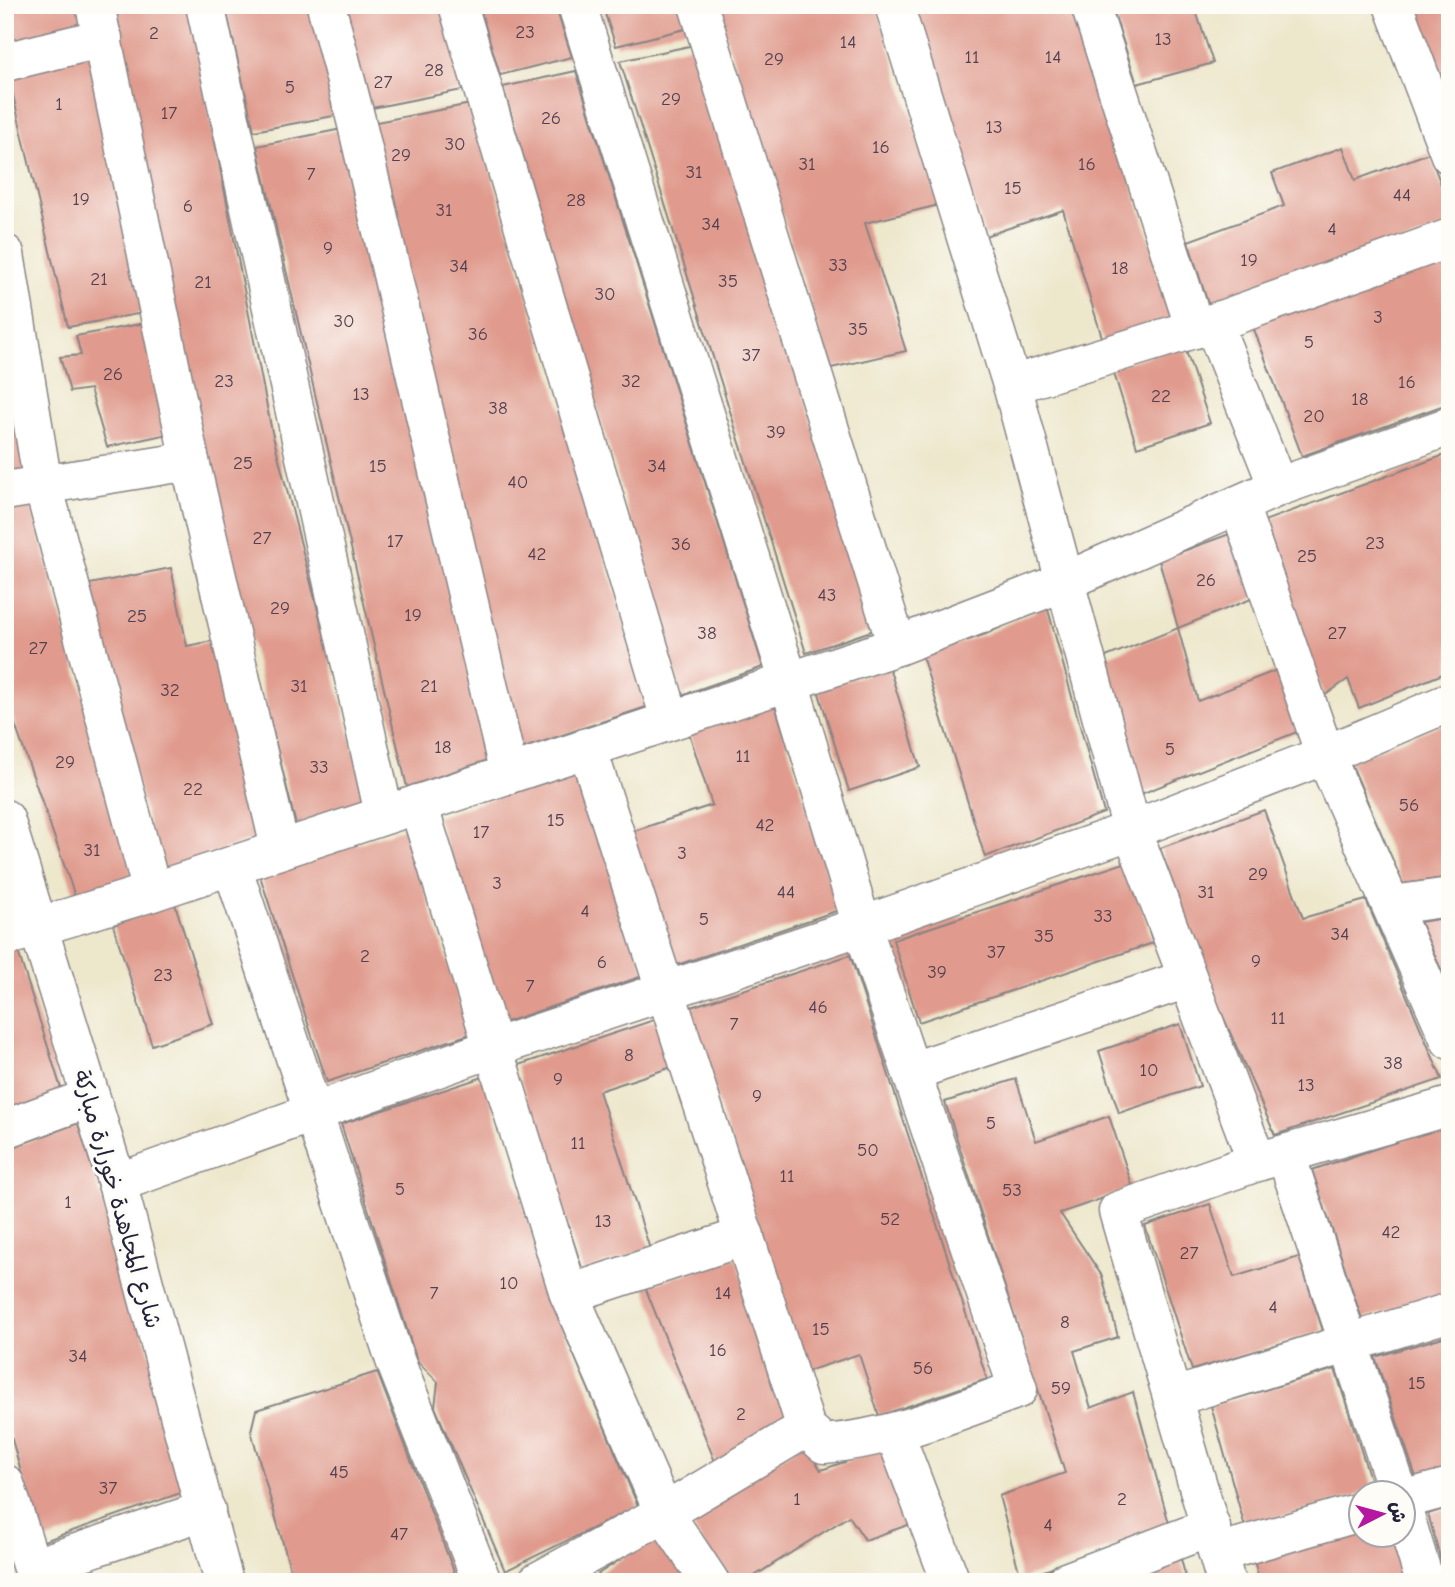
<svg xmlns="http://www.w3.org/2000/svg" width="1455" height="1587" font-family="'Comic Neue','Playpen Sans Arabic',sans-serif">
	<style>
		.building { fill: #e09b8e }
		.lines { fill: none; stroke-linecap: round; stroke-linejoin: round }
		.minor-casing { stroke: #888484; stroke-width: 41 }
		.minor { stroke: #fff; stroke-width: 38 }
		.labels { text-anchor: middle; stroke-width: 6; stroke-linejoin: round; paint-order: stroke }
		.number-label { font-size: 19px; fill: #524050 }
		.street-label { font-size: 23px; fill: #22223b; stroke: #fdfcf7 }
	</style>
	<rect width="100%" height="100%" fill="#fdfcf7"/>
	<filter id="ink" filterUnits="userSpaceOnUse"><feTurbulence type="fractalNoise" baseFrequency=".0143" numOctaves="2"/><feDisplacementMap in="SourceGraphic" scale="14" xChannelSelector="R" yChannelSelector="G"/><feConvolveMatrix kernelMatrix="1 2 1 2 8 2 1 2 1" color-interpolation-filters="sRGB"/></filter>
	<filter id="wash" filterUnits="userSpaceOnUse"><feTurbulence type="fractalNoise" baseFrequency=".00686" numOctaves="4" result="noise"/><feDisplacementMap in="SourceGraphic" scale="28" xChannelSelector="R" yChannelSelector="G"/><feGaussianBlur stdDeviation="1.57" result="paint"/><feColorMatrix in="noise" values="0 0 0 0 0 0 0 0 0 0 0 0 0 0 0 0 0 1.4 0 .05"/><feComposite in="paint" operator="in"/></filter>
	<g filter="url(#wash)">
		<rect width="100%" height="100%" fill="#ede7cc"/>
		<g id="blocks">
			<g class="building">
				<polygon points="5,5 83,5 90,34 5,43"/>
				<polygon points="109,5 188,5 272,432 367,801 296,825 168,304"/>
				<polygon points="225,5 316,5 344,114 254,131"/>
				<polygon points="337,5 442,5 467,89 362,110"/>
				<polygon points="479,5 555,5 572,57 500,75"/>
				<polygon points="602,5 682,5 689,28 616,46"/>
				<polygon points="716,5 876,5 939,205 865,223 906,351 831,368"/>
				<polygon points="913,5 1075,5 1177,325 1105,347 1063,210 985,236"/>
				<polygon points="1143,5 1194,5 1213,63 1137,84 1114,13"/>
				<polygon points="1410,5 1450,5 1449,108"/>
				<polygon points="694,45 877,629 806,653 620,61"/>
				<polygon points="93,49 148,312 68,327 7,70"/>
				<polygon points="576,71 763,667 682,695 503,87"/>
				<polygon points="471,104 649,706 518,750 366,124"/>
				<polygon points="347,128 491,759 407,787 257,146"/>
				<polygon points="1343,147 1355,180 1429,153 1450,208 1450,225 1211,313 1188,241 1284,206 1272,173"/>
				<polygon points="1450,252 1450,403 1302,456 1252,324"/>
				<polygon points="151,322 173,433 107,447 90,389 70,392 60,357 81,355 76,336"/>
				<polygon points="1184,345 1210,423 1137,447 1112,367"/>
				<polygon points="5,366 27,474 5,477"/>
				<polygon points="1450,453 1450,671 1359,708 1348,679 1324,696 1256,524"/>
				<polygon points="31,505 134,880 76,899 5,696 5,509"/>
				<polygon points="1232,533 1254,598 1178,628 1159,560"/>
				<polygon points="171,568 187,646 217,640 258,837 161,871 85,585"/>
				<polygon points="1047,606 1104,813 985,857 922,656 986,634"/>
				<polygon points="1178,628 1198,701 1277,670 1297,732 1141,794 1103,658"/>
				<polygon points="889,667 920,767 849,791 818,690"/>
				<polygon points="775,705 839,910 674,966 631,832 712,805 689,733"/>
				<polygon points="1450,721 1450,877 1403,884 1350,761"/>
				<polygon points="579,770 646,975 503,1023 437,817"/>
				<polygon points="1264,810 1303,918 1366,900 1442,1079 1275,1135 1215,998 1160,848"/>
				<polygon points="405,828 470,1034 327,1082 260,876"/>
				<polygon points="1127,862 1153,943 919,1022 893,940"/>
				<polygon points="175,904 213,1024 152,1045 113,925"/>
				<polygon points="1450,917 1450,990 1420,922"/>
				<polygon points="16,945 63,1095 5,1116 5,949"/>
				<polygon points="850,955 987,1379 879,1416 859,1354 805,1372 688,1008"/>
				<polygon points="660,1018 675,1066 599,1091 650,1249 583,1271 516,1066"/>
				<polygon points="1180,1024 1200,1086 1119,1113 1099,1051"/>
				<polygon points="483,1077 560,1322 638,1506 505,1571 435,1407 438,1382 417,1361 341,1124"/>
				<polygon points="1016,1079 1036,1141 1109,1116 1133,1188 1060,1213 1102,1276 1118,1337 1074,1351 1091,1408 1133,1392 1170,1527 1021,1579 999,1496 1065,1473 945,1102"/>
				<polygon points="78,1123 192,1489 41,1542 5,1415 5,1150"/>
				<polygon points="1450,1124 1450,1293 1362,1319 1312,1170"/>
				<polygon points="1210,1204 1234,1277 1299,1257 1323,1331 1192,1370 1145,1226"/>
				<polygon points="736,1257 790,1424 718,1469 645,1287"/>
				<polygon points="1450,1335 1450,1471 1417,1480 1375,1357"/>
				<polygon points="1335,1369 1374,1491 1361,1492 1360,1495 1245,1527 1211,1406"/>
				<polygon points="377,1372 458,1582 294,1582 251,1431 256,1410"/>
				<polygon points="804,1443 821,1470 886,1448 914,1523 865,1540 849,1516 745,1582 728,1582 687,1518"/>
				<polygon points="1450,1507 1450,1582 1447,1582 1428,1514"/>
				<polygon points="1360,1532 1360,1534 1397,1534 1411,1582 1260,1582 1254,1561"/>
				<polygon points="661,1533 692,1582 603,1582 598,1574"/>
				<polygon points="1180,1555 1187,1582 1104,1582"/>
			</g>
		</g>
	</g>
	<g filter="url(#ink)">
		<use href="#blocks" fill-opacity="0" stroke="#888484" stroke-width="2"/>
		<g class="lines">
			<g class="minor-casing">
				<g id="minor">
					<polyline points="95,5 190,461 280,848"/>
					<polyline points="205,5 384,814"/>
					<polyline points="326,5 356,120 509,774"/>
					<polyline points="458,5 670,719"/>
					<path d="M 577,5 L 789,682 L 862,926 L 1018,1389 C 952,1413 895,1438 824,1444 L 806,1428 L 587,747"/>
					<polyline points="894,5 1012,385 1132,830 1257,1162"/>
					<polyline points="1090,5 1195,329"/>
					<polyline points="1393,5 1450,155"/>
					<polyline points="5,62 103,38"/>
					<polyline points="5,254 43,485 152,892"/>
					<polyline points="1213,323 1278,487"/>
					<polyline points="1012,385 1213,323 1450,238"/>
					<polyline points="5,491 190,461"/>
					<polyline points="1239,505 1325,755 1450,1040"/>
					<polyline points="897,646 1064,582 1278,487 1450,426"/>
					<polyline points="418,804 569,1294 664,1513 710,1582"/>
					<polyline points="5,819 117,1183 224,1582"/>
					<polyline points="232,866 396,1363 482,1582"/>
					<polyline points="1393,905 1450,897"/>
					<polyline points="5,937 152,892 897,646 698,5"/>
					<polyline points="913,1071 1187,979"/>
					<polyline points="5,1129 89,1098"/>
					<polyline points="1286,1155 1398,1492"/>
					<polyline points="117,1183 493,1048 862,926 1132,830 1325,755 1450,702"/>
					<polyline points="569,1294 745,1236"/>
					<polyline points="1174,1397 1450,1312"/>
					<polyline points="895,1434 951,1582"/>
					<polyline points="5,1484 32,1568 206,1510"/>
					<polyline points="1402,1500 1450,1487"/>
					<polyline points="1402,1507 1425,1582"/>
					<polyline points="1218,1553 1360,1512"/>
					<polyline points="537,1582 664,1513 806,1428"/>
					<polyline points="1066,1582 1211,1527"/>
					<polyline points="1226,1582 1118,1211 1257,1162 1450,1106"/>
				</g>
			</g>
			<use href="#minor" class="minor"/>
		</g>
	</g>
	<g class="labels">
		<g class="number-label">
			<text x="525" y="38">23</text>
			<text x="154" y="39">2</text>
			<text x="1163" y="45">13</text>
			<text x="848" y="48">14</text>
			<text x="972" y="63">11</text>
			<text x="1053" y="63">14</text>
			<text x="774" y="65">29</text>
			<text x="434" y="76">28</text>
			<text x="383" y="88">27</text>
			<text x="290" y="93">5</text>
			<text x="671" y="105">29</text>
			<text x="59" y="110">1</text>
			<text x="169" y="119">17</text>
			<text x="551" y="124">26</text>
			<text x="994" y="133">13</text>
			<text x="455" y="150">30</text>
			<text x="881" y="153">16</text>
			<text x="401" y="161">29</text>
			<text x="807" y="170">31</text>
			<text x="1087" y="170">16</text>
			<text x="694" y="178">31</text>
			<text x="311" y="180">7</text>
			<text x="1013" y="194">15</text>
			<text x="1402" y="201">44</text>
			<text x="81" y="205">19</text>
			<text x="576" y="206">28</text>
			<text x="188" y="212">6</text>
			<text x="444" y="216">31</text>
			<text x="711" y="230">34</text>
			<text x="1332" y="235">4</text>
			<text x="328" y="254">9</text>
			<text x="1249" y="266">19</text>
			<text x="838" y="271">33</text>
			<text x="459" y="272">34</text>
			<text x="1120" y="274">18</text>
			<text x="99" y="285">21</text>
			<text x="728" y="287">35</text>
			<text x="203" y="288">21</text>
			<text x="605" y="300">30</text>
			<text x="1378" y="323">3</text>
			<text x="344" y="327">30</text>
			<text x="858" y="335">35</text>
			<text x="478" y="340">36</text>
			<text x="1309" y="348">5</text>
			<text x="751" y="361">37</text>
			<text x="113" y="380">26</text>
			<text x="224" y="387">23</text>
			<text x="631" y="387">32</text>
			<text x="1407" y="388">16</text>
			<text x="361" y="400">13</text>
			<text x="1161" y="402">22</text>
			<text x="1360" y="405">18</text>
			<text x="498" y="414">38</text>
			<text x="1314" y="422">20</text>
			<text x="776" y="438">39</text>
			<text x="243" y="469">25</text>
			<text x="378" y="472">15</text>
			<text x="657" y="472">34</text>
			<text x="518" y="488">40</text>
			<text x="262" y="544">27</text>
			<text x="395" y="547">17</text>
			<text x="1375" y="549">23</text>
			<text x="681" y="550">36</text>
			<text x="537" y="560">42</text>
			<text x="1307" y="562">25</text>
			<text x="1206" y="586">26</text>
			<text x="827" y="601">43</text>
			<text x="280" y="614">29</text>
			<text x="413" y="621">19</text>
			<text x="137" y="622">25</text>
			<text x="707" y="639">38</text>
			<text x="1337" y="639">27</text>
			<text x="38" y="654">27</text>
			<text x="299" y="692">31</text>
			<text x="429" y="692">21</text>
			<text x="170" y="696">32</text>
			<text x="443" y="753">18</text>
			<text x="1170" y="755">5</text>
			<text x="743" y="762">11</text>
			<text x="65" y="768">29</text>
			<text x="319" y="773">33</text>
			<text x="193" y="795">22</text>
			<text x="1409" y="811">56</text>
			<text x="556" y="826">15</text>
			<text x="765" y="831">42</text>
			<text x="481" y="838">17</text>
			<text x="92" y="856">31</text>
			<text x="682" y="859">3</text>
			<text x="1258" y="880">29</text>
			<text x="497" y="889">3</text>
			<text x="786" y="898">44</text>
			<text x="1206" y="898">31</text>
			<text x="585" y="917">4</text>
			<text x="1103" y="922">33</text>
			<text x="704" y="925">5</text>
			<text x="1340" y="940">34</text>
			<text x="1044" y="942">35</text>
			<text x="996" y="958">37</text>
			<text x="365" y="962">2</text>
			<text x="1256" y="967">9</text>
			<text x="602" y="968">6</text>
			<text x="937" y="978">39</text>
			<text x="163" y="981">23</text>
			<text x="530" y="992">7</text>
			<text x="818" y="1013">46</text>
			<text x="1278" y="1024">11</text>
			<text x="734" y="1030">7</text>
			<text x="629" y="1061">8</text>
			<text x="1393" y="1069">38</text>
			<text x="1149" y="1076">10</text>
			<text x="558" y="1085">9</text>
			<text x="1306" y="1091">13</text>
			<text x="757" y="1102">9</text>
			<text x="991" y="1129">5</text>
			<text x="578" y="1149">11</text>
			<text x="868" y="1156">50</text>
			<text x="787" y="1182">11</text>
			<text x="400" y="1195">5</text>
			<text x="1012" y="1196">53</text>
			<text x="68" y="1208">1</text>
			<text x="890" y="1225">52</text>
			<text x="603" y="1227">13</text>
			<text x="1391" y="1238">42</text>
			<text x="1189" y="1259">27</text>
			<text x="509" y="1289">10</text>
			<text x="434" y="1299">7</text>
			<text x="723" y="1299">14</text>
			<text x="1273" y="1313">4</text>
			<text x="1065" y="1328">8</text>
			<text x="821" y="1335">15</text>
			<text x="718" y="1356">16</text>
			<text x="78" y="1362">34</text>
			<text x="923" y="1374">56</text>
			<text x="1417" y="1389">15</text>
			<text x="1061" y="1394">59</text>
			<text x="741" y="1420">2</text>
			<text x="339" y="1478">45</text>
			<text x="108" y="1494">37</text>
			<text x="797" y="1505">1</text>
			<text x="1122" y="1505">2</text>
			<text x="1048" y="1531">4</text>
			<text x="399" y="1540">47</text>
		</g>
		<g class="street-label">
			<text transform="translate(118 1199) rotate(74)" y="8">شارع المجاهدة خورارة مباركة</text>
		</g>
	</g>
	<rect width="1455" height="1587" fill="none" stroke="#fdfcf7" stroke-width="28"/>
	<g transform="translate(1382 1514) rotate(84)"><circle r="33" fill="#fdfcf7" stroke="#a5a5ac" stroke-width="2"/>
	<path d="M0-5L12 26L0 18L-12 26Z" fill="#b5179e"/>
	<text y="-10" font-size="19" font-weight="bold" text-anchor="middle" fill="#22223b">ش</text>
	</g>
</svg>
